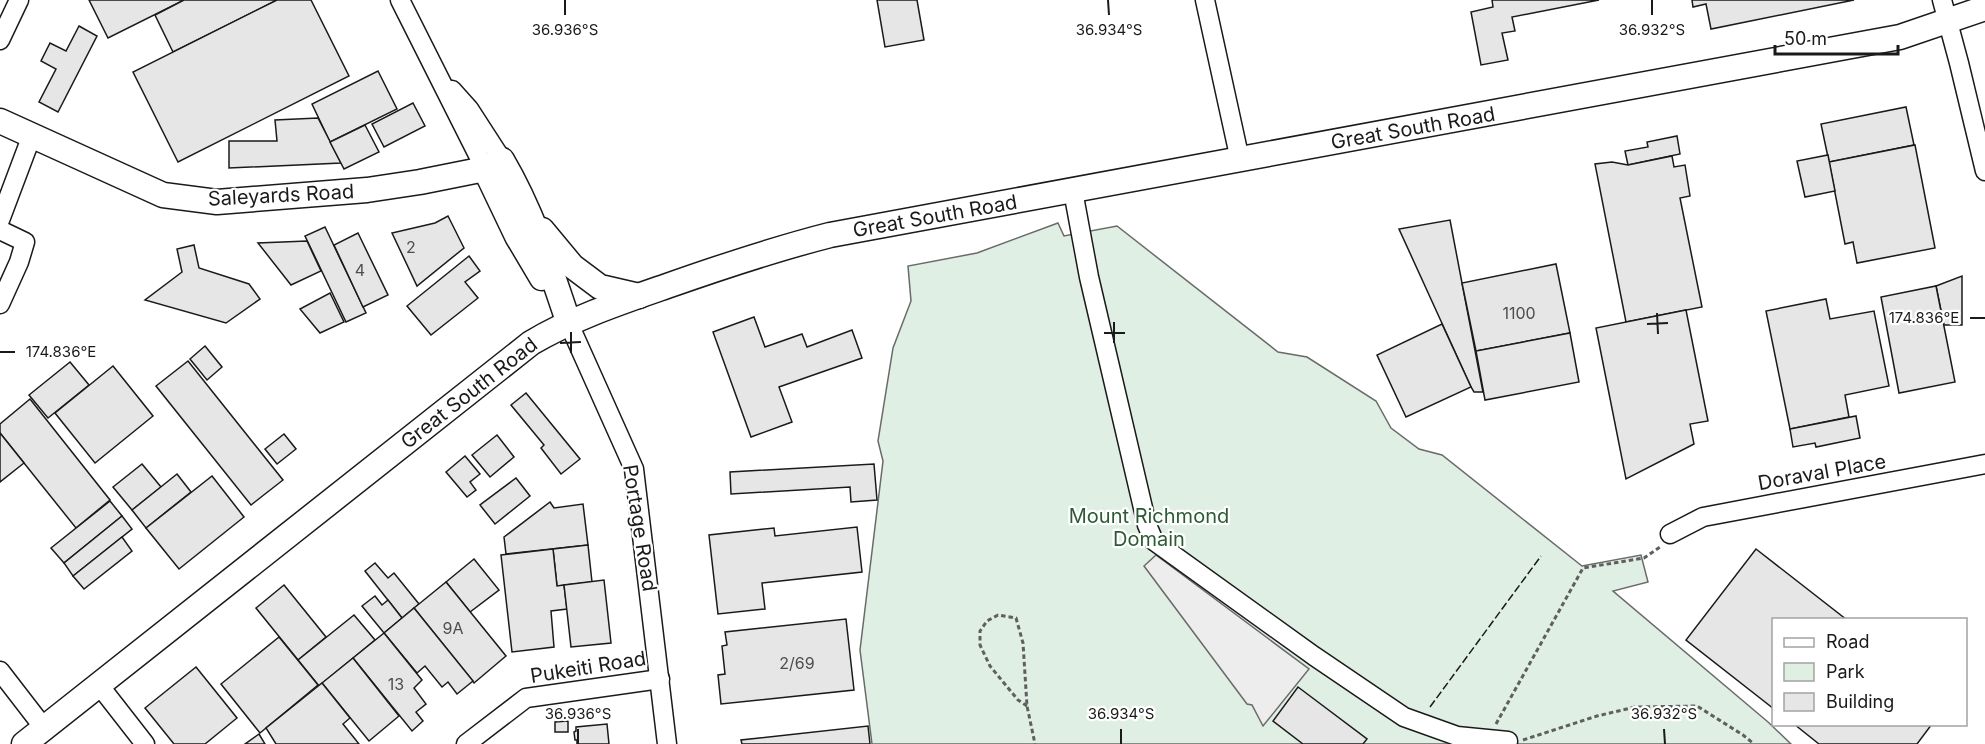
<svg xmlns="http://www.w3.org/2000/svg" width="1985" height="744" font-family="Inter,sans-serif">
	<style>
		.green { fill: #e0efe3; stroke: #6a6a6a; stroke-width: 1.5 }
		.parking { fill: #ededed; stroke: #6a6a6a; stroke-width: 1.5 }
		.building { fill: #e6e6e6; stroke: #1a1a1a; stroke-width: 1.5 }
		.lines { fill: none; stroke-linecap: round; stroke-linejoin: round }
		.minor-casing { stroke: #1a1a1a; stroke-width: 21 }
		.major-casing { stroke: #1a1a1a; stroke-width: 27 }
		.path { stroke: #5f5f5f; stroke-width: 3; stroke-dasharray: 4.5 3; stroke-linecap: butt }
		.minor { stroke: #fff; stroke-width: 18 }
		.major { stroke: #fff; stroke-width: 24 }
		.fence { stroke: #1a1a1a; stroke-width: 1.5; stroke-dasharray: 8 3; stroke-linecap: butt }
		.ticks { fill: none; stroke: #1a1a1a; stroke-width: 2 }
		.labels { text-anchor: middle; stroke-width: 4.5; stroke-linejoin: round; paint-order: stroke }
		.number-label { font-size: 16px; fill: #4d4d4d }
		.street-label { font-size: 20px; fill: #1a1a1a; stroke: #fff }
		.park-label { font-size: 20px; fill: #2b5a34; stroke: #fff }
		.ticks-label { font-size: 15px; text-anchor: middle; fill: #1a1a1a; stroke: #fff; stroke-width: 4.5; stroke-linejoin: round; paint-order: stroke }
	</style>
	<rect width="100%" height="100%" fill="#fff"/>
	<polygon class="green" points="1058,223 1064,236 1117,226 1278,352 1307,357 1376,401 1391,428 1419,449 1442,455 1582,566 1641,555 1648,582 1613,591 1768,722 1791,744 872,744 860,650 883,461 878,441 893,348 911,301 908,266 977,253"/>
	<polygon class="parking" points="1156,555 1309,669 1263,726 1252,705 1247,704 1144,566"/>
	<g class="building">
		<polygon points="89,0 184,0 108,38"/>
		<polygon points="184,0 277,0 173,52 155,15"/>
		<polygon points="277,0 311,0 349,76 178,162 133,72"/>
		<polygon points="877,0 917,0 924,40 885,47"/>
		<polygon points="1492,0 1599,0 1512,17 1515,31 1502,33 1508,60 1481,65 1471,12 1493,7"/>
		<polygon points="1692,0 1854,0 1711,29 1706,4 1693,7"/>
		<polygon points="79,26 97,36 58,112 39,102 56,69 41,61 50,43 66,51"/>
		<polygon points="378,71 397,109 330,142 312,104"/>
		<polygon points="413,103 425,126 384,147 372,124"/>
		<polygon points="1906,107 1914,145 1829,162 1821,124"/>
		<polygon points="318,118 341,163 229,168 229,141 277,141 275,120"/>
		<polygon points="365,125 379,152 344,169 330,142"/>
		<polygon points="1677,136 1680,154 1628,165 1625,151 1648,147 1647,142"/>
		<polygon points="1915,145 1935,248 1857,263 1853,242 1845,244 1829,162"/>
		<polygon points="1828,155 1835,191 1805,197 1797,161"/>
		<polygon points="1672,156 1674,167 1685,165 1690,196 1680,198 1702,307 1626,322 1595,164 1612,162 1628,165"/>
		<polygon points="448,216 464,248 417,286 392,233 435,223"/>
		<polygon points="1450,220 1462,283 1483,392 1474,392 1471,387 1399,229"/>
		<polygon points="325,227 366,313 346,322 305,236"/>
		<polygon points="358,233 388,295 363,307 334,245"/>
		<polygon points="307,241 321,271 291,285 258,243"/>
		<polygon points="194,245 199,268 249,284 260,299 226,323 145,300 182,272 177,249"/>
		<polygon points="469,256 480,271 465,282 478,298 431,335 407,306"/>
		<polygon points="1556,264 1570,333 1476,351 1462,283"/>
		<polygon points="1962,276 1962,325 1944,325 1936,286"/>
		<polygon points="1936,286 1955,382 1899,393 1881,297"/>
		<polygon points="330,293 344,322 320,333 300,309"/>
		<polygon points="1826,299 1830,319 1874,311 1889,386 1845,395 1849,417 1790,429 1766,311"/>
		<polygon points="1686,310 1708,421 1690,424 1694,444 1626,479 1596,328"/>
		<polygon points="754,317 765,347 802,334 807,347 852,330 862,358 779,387 792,422 751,437 713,332"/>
		<polygon points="1442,324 1471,387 1406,417 1377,355"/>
		<polygon points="1570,333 1579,382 1485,400 1476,351"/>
		<polygon points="205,346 222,367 207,380 190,359"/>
		<polygon points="188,361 283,480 251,505 156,386"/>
		<polygon points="70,362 89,385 48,418 29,395"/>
		<polygon points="113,366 153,416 95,463 55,413"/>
		<polygon points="526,393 580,459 561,474 541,448 544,445 511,405"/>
		<polygon points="30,399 110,500 76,528 0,433 0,424"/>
		<polygon points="1856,416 1860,438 1816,447 1815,443 1793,447 1790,429"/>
		<polygon points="0,433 24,463 0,482"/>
		<polygon points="284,434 296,449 277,464 265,449"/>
		<polygon points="497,435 514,457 490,477 472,455"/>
		<polygon points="465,456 480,474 470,482 476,490 467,497 446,472"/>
		<polygon points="142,464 161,487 132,510 113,487"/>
		<polygon points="874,464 877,500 851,502 850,487 731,494 730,472"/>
		<polygon points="177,474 191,492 146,528 132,510"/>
		<polygon points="212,476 244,517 179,569 146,528"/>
		<polygon points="516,478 530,496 495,524 480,505"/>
		<polygon points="110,501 122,516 64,563 51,548"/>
		<polygon points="550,502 554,508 583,504 588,545 506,554 504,537"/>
		<polygon points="122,516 132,529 73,576 64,563"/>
		<polygon points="857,527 862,572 762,583 765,609 718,614 709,535 774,528 775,536"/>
		<polygon points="122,537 132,551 84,589 73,576"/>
		<polygon points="588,545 592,582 557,586 553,549"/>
		<polygon points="553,549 557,586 564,585 567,609 551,611 554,647 512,652 501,555"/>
		<polygon points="1756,549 1847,620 1774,620 1774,709 1686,640"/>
		<polygon points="474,559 499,590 470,612 446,582"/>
		<polygon points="375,563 388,578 394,573 419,604 402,618 365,571"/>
		<polygon points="604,580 611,643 571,647 564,585"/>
		<polygon points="446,582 506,656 474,683 414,608"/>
		<polygon points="284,585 326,637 298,660 256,608"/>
		<polygon points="375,596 382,605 388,600 402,618 384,633 362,606"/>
		<polygon points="414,608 473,681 457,694 448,682 442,687 425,666 417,673 384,633"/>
		<polygon points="354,615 375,640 319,686 298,660"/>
		<polygon points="846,619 854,690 721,704 718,675 725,674 722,646 727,645 725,632"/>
		<polygon points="384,633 422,680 414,688 426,704 416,712 423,721 412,731 353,658"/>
		<polygon points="279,637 318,685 260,733 221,684"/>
		<polygon points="353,658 399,716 369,741 322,683"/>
		<polygon points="196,667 237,718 205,744 174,744 145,708"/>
		<polygon points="322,683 350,718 343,724 359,744 276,744 266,728"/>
		<polygon points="1298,687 1367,739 1363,744 1303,744 1273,721"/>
		<polygon points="568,721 568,732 555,732 555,722"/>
		<polygon points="607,724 609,744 577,744 577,740 575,740 574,732 576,731 576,727"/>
		<polygon points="1794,724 1932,724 1917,744 1819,744"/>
		<polygon points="868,726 870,744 742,744 741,740"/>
		<polygon points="259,734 265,744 245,744"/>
	</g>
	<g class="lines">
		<g class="minor-casing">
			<g id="minor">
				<polyline points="400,0 485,169"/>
				<polyline points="1205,0 1240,160"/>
				<polyline points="1942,0 1959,63 1985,171"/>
				<polyline points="0,40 19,0"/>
				<polyline points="452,90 469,109 502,160"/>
				<polyline points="1073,191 1089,277 1147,525 1154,541 1314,656 1404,717 1457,736 1508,741"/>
				<polyline points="0,220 32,135"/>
				<polyline points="0,230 25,242 19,262 0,304"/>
				<polyline points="569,324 634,469 667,744"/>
				<polyline points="1670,534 1703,517 1985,464"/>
				<polyline points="0,671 44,728"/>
				<polyline points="99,685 145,744"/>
				<polyline points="466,744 526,698 660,679"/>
			</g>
		</g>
		<g class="major-casing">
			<g id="major">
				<path d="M 0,121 L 163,195 L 217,202 L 367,190 L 420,182 L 485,169 L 502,160 C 532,211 550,267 569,324"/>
				<polyline points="485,169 517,236 542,278"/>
				<polyline points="542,230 572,266 600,287 639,296"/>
				<path d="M 24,744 L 531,343 C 573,318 621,302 667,286 C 721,267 775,249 830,235 L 1900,37 L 1985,8"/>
			</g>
		</g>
		<g class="path">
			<polyline points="1027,706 1018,700 990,666 980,645 980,631 987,621 998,615 1016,618 1023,643 1027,706 1035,744"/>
			<polyline points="1496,724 1583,568 1644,558 1660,547"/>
			<polyline points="1523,740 1597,716 1635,707 1697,706 1743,735 1754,744"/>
		</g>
		<use href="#minor" class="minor"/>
		<use href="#major" class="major"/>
		<polyline class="fence" points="1430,707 1541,556"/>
	</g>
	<path class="ticks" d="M 565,0 L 565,15M 1108,0 L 1109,15M 1652,0 L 1652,15M 1657,313 L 1658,334M 1970,318 L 1985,318M 1114,322 L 1114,343M 1647,324 L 1668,323M 571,332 L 571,353M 1104,333 L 1125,333M 560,343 L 581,342M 0,352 L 15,352M 578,729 L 578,744M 1121,729 L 1121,744M 1664,729 L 1665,744"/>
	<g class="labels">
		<g class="number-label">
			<text x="411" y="253">2</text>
			<text x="360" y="276">4</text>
			<text x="1519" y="319">1100</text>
			<text x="453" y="634">9A</text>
			<text x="797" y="669">2/69</text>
			<text x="396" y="690">13</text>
		</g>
		<g class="street-label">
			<text transform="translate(1413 128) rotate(-10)" y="7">Great South Road</text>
			<text transform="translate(281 195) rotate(-3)" y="7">Saleyards Road</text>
			<text transform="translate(935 216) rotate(-10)" y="7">Great South Road</text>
			<text transform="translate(469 393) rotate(-38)" y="7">Great South Road</text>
			<text transform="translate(1822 472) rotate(-10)" y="7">Doraval Place</text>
			<text transform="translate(640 528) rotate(81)" y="7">Portage Road</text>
			<text transform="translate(588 667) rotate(-9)" y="7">Pukeiti Road</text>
		</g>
		<g class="park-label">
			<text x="1149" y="523">Mount Richmond<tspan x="1149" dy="23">Domain</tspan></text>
		</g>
	</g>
	<g class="ticks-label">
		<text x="565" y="35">36.936°S</text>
		<text x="1109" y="35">36.934°S</text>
		<text x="1652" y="35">36.932°S</text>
		<text x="1924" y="323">174.836°E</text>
		<text x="61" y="357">174.836°E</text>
		<text x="578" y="719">36.936°S</text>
		<text x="1121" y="719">36.934°S</text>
		<text x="1664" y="719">36.932°S</text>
	</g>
	<rect x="1772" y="618" width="195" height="108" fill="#ffffff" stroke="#a3a3a3" stroke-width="1.5"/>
	<rect x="1784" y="638" width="30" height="9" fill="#ffffff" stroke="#a3a3a3" stroke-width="1.5"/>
	<text x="1826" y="648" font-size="18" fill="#1a1a1a">Road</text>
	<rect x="1784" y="663" width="30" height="18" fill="#e0efe3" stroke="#a3a3a3" stroke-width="1.5"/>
	<text x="1826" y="678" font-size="18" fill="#1a1a1a">Park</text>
	<rect x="1784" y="693" width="30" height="18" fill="#e6e6e6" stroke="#a3a3a3" stroke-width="1.5"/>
	<text x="1826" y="708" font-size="18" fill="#1a1a1a">Building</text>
	<path d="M1775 45v9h123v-9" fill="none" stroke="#1a1a1a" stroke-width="3"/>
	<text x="1784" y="45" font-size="18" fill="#1a1a1a" stroke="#ffffff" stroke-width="4.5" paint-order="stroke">50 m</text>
</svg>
